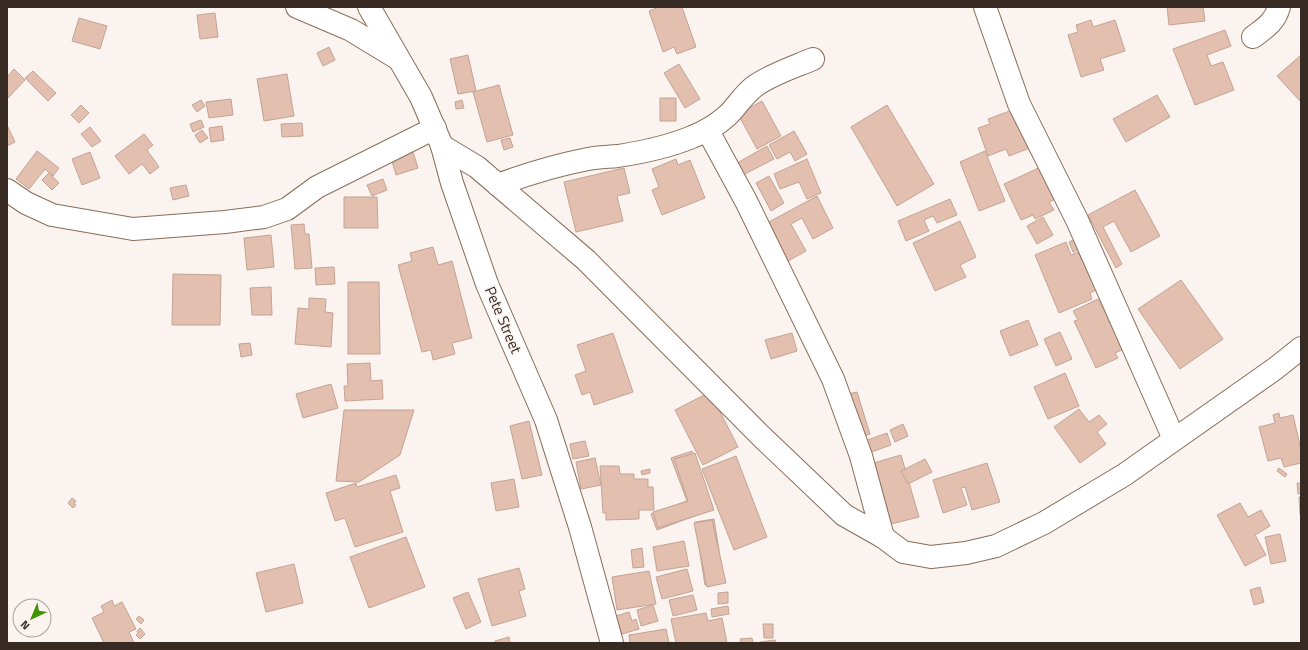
<svg xmlns="http://www.w3.org/2000/svg" width="1308" height="650" font-family="'Titillium Web',sans-serif">
	<style>
		.building { fill: #e2bfaf; stroke: #c5a393 }
		.lines { fill: none; stroke-linecap: round; stroke-linejoin: round }
		.minor-casing { stroke: #896d59; stroke-width: 24 }
		.minor { stroke: #fff; stroke-width: 22 }
		.labels { text-anchor: middle; stroke-width: 3.5; stroke-linejoin: round; paint-order: stroke }
		.street-label { font-size: 15px; fill: #362a22; stroke: #faf3ef }
	</style>
	<rect width="100%" height="100%" fill="#faf3ef"/>
	<g class="building">
		<polygon points="659,7 682,7 696,47 677,54 674,47 663,52 649,11"/>
		<polygon points="1167,7 1203,7 1205,21 1169,25"/>
		<polygon points="215,13 218,37 200,39 197,15"/>
		<polygon points="79,18 107,26 100,49 72,41"/>
		<polygon points="1091,20 1093,27 1115,20 1125,51 1100,59 1104,70 1081,77 1068,35 1078,32 1076,25"/>
		<polygon points="1225,30 1231,46 1207,55 1211,66 1223,62 1234,90 1195,105 1173,49"/>
		<polygon points="329,47 335,60 323,66 317,53"/>
		<polygon points="468,55 476,91 458,94 450,59"/>
		<polygon points="1301,55 1301,100 1300,101 1277,76"/>
		<polygon points="679,64 700,99 685,108 664,73"/>
		<polygon points="14,69 25,80 7,99 7,77"/>
		<polygon points="33,71 56,93 48,101 25,78"/>
		<polygon points="287,74 294,116 264,121 257,79"/>
		<polygon points="499,85 513,135 487,142 473,92"/>
		<polygon points="1157,95 1170,117 1126,142 1113,119"/>
		<rect x="660" y="98" width="16" height="23"/>
		<polygon points="231,99 233,115 209,118 206,102"/>
		<polygon points="201,100 205,106 197,112 192,105"/>
		<polygon points="462,100 464,108 456,109 455,102"/>
		<polygon points="762,101 781,136 757,149 738,114"/>
		<polygon points="81,105 89,113 79,123 71,115"/>
		<polygon points="887,105 934,184 897,206 851,127"/>
		<polygon points="1015,109 1030,148 1009,156 1006,149 988,156 978,128 990,124 988,119"/>
		<polygon points="201,120 204,127 193,132 190,124"/>
		<polygon points="302,123 303,136 282,137 281,124"/>
		<polygon points="7,125 15,142 7,146"/>
		<polygon points="222,126 224,140 211,142 209,128"/>
		<polygon points="90,127 101,141 92,147 81,134"/>
		<polygon points="202,130 208,138 200,143 195,135"/>
		<polygon points="794,131 807,154 795,161 790,152 777,159 769,145"/>
		<polygon points="144,134 153,145 147,150 159,167 150,174 142,164 129,174 115,156"/>
		<polygon points="510,138 513,147 504,150 501,140"/>
		<polygon points="767,146 774,159 743,175 737,163"/>
		<polygon points="37,151 59,168 53,176 45,169 29,189 16,179"/>
		<polygon points="985,151 1005,201 979,211 960,162"/>
		<polygon points="90,152 100,178 82,185 72,159"/>
		<polygon points="413,152 418,168 396,175 391,158"/>
		<polygon points="676,159 678,165 690,160 705,198 662,215 652,190 659,187 652,169"/>
		<polygon points="807,159 821,193 807,199 799,182 780,189 774,174"/>
		<polygon points="1045,165 1060,197 1049,202 1054,210 1035,219 1033,215 1021,220 1004,184"/>
		<polygon points="624,168 630,193 617,196 623,221 576,232 564,182"/>
		<polygon points="49,173 59,183 52,190 42,180"/>
		<polygon points="769,176 784,203 771,211 756,183"/>
		<polygon points="383,179 387,190 372,196 367,185"/>
		<polygon points="186,185 189,196 173,200 170,188"/>
		<polygon points="1135,190 1160,236 1131,252 1114,221 1103,227 1122,264 1116,268 1088,215"/>
		<polygon points="817,196 833,228 813,239 802,218 791,224 806,251 788,261 767,223"/>
		<polygon points="344,197 377,197 378,228 344,228"/>
		<polygon points="950,199 957,215 937,223 933,216 924,220 929,231 906,241 898,221"/>
		<polygon points="1043,217 1053,235 1037,244 1027,226"/>
		<polygon points="960,221 976,257 960,265 966,277 935,291 913,243"/>
		<polygon points="304,224 305,234 309,234 312,268 295,269 291,225"/>
		<polygon points="271,235 274,267 247,270 244,238"/>
		<polygon points="1077,238 1082,248 1073,252 1069,242"/>
		<polygon points="1066,242 1071,255 1078,252 1082,261 1089,258 1096,290 1090,293 1092,299 1059,313 1035,255"/>
		<polygon points="433,247 438,265 452,261 472,338 452,343 455,354 433,360 431,350 422,352 398,265 412,261 410,253"/>
		<polygon points="334,267 335,284 316,285 315,268"/>
		<polygon points="173,274 221,275 220,325 172,325"/>
		<polygon points="1181,280 1223,339 1180,369 1138,309"/>
		<polygon points="348,282 379,282 380,354 348,354"/>
		<polygon points="271,287 272,315 252,315 250,288"/>
		<polygon points="309,298 326,299 325,312 333,313 331,347 295,344 298,308 309,309"/>
		<polygon points="1098,299 1102,307 1109,304 1124,349 1115,353 1118,358 1096,368 1074,321 1078,320 1073,311"/>
		<polygon points="1028,320 1038,345 1010,356 1000,331"/>
		<polygon points="1060,332 1072,359 1056,366 1044,339"/>
		<polygon points="613,333 633,392 594,405 590,392 582,395 575,375 586,371 577,345"/>
		<polygon points="792,333 797,351 771,359 765,340"/>
		<polygon points="250,343 252,355 241,357 239,344"/>
		<polygon points="370,363 371,381 382,380 383,399 345,401 344,386 348,386 347,364"/>
		<polygon points="1065,373 1079,406 1048,419 1034,387"/>
		<polygon points="331,384 338,408 303,418 296,394"/>
		<polygon points="710,392 738,447 703,465 675,410"/>
		<polygon points="857,392 870,434 858,438 844,395"/>
		<polygon points="1079,409 1089,422 1099,415 1107,424 1097,432 1106,444 1080,463 1054,427"/>
		<polygon points="344,410 414,410 400,455 359,482 336,481"/>
		<polygon points="1279,413 1280,418 1293,415 1301,450 1301,463 1284,467 1281,458 1268,461 1259,427 1275,423 1273,415"/>
		<polygon points="529,421 542,475 522,479 510,426"/>
		<polygon points="903,424 908,436 895,442 890,430"/>
		<polygon points="887,433 891,445 863,455 859,443"/>
		<polygon points="585,441 589,456 573,459 570,444"/>
		<polygon points="692,451 713,509 657,530 651,514 687,501 671,458"/>
		<polygon points="695,453 714,510 658,528 653,512 688,501 674,459"/>
		<polygon points="901,455 919,517 887,525 870,464"/>
		<polygon points="736,456 767,537 734,550 702,469"/>
		<polygon points="595,458 601,485 581,489 576,462"/>
		<polygon points="925,459 932,472 908,484 901,471"/>
		<polygon points="987,463 1000,502 972,510 965,487 961,488 967,505 943,513 933,480"/>
		<polygon points="600,466 619,466 620,474 634,474 634,479 648,479 648,487 653,487 654,510 639,510 639,519 606,520 606,513 603,513"/>
		<polygon points="1279,468 1287,474 1285,477 1277,471"/>
		<polygon points="650,469 650,473 642,475 641,471"/>
		<polygon points="396,475 400,488 390,491 403,532 355,547 345,518 335,521 326,493 356,483 357,487"/>
		<polygon points="514,479 519,507 496,511 491,483"/>
		<polygon points="1297,483 1301,483 1301,493 1298,494"/>
		<polygon points="1299,497 1301,497 1301,514 1300,514"/>
		<polygon points="72,498 76,501 74,503 76,505 73,508 68,503"/>
		<polygon points="1240,503 1248,517 1261,510 1270,526 1255,535 1266,555 1245,566 1217,515"/>
		<polygon points="714,519 724,582 705,585 695,522"/>
		<polygon points="712,520 726,583 707,587 694,523"/>
		<polygon points="1280,534 1286,561 1271,564 1265,537"/>
		<polygon points="406,537 425,587 369,608 350,557"/>
		<polygon points="684,541 689,566 657,571 653,547"/>
		<polygon points="642,548 644,567 633,568 631,550"/>
		<polygon points="294,564 303,603 266,612 256,573"/>
		<polygon points="519,568 525,589 519,591 526,616 492,626 478,579"/>
		<polygon points="687,569 693,591 662,599 656,577"/>
		<polygon points="649,571 656,604 617,610 612,577"/>
		<polygon points="1260,587 1264,602 1254,605 1250,590"/>
		<polygon points="468,592 481,622 466,629 453,598"/>
		<polygon points="728,592 728,603 718,604 718,593"/>
		<polygon points="693,595 697,610 673,616 669,600"/>
		<polygon points="112,600 114,606 122,602 136,629 129,632 134,643 104,643 92,618 104,612 101,606"/>
		<polygon points="653,605 658,621 641,626 637,610"/>
		<polygon points="728,606 729,614 712,617 711,609"/>
		<polygon points="629,612 632,621 636,619 639,629 622,634 616,616"/>
		<polygon points="706,613 708,621 722,618 727,643 676,643 671,619"/>
		<polygon points="139,616 144,620 141,624 136,619"/>
		<polygon points="763,624 773,624 773,638 764,638"/>
		<polygon points="140,628 145,634 140,639 136,635 138,633 137,631"/>
		<polygon points="666,629 669,643 630,643 629,635"/>
		<polygon points="509,637 510,643 495,643 495,641"/>
		<polygon points="752,638 753,643 741,643 740,639"/>
		<polygon points="775,640 776,643 760,643 760,642"/>
	</g>
	<g class="lines">
		<g class="minor-casing">
			<g id="minor">
				<polyline points="297,7 351,30 397,58"/>
				<polyline points="369,7 421,97 442,146 452,183 487,284 546,420 580,527 612,643"/>
				<polyline points="985,7 1019,104 1077,220 1174,439"/>
				<path d="M 1253,37 C 1265,28 1275,22 1279,7"/>
				<polyline points="708,131 746,201 833,379 861,456 883,537"/>
				<polyline points="442,146 477,167 586,260 763,438 844,515 883,537 903,552 931,557 966,553 996,546 1044,523 1124,475 1276,368 1301,348"/>
				<path d="M 498,185 C 527,174 557,165 588,159 C 598,157 608,157 618,156 C 644,152 668,147 692,137 C 705,132 717,125 728,115 C 737,106 744,94 755,86 C 772,74 794,67 813,59"/>
				<polyline points="7,190 26,203 52,215 133,229 225,222 264,217 287,209 317,187 435,128"/>
			</g>
		</g>
		<use href="#minor" class="minor"/>
	</g>
	<g class="labels">
		<g class="street-label">
			<text transform="translate(503 320) rotate(67)" y="5">Pete Street</text>
		</g>
	</g>
	<rect width="1308" height="650" fill="none" stroke="#362a22" stroke-width="16"/>
	<g transform="translate(32 618) rotate(224)"><circle r="19" fill="#faf3ef" stroke="#aca39d"/>
	<path d="M0-3L7 15L0 10L-7 15Z" fill="#409400"/>
	<text y="-6" font-size="11" font-weight="bold" text-anchor="middle" fill="#362a22">N</text>
	</g>
</svg>
